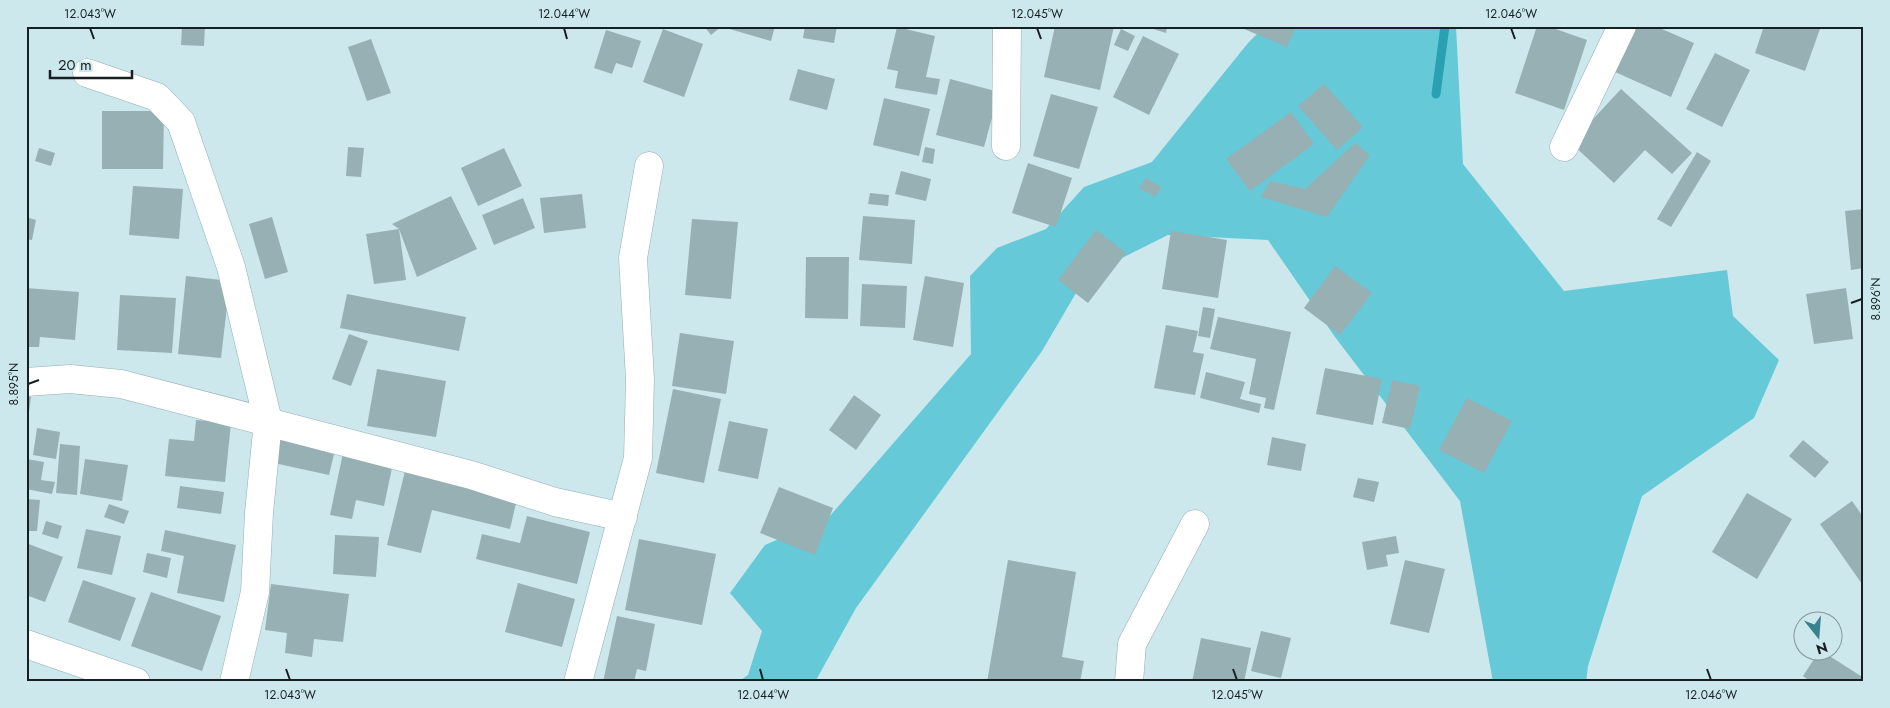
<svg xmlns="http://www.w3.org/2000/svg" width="1890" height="708" font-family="Jost,sans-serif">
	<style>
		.green { fill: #65c9d8 }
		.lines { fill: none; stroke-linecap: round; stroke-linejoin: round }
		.stream { stroke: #2aa1b1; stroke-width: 9 }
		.building { fill: #96b0b4 }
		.minor-casing { stroke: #94aeb3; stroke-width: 29 }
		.minor { stroke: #fff; stroke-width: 28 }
		.ticks { fill: none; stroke: #162022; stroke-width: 2 }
		.neatline { fill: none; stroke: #162022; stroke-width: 2 }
		.ticks-label { font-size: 12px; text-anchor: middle; fill: #162022 }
	</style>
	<rect width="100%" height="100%" fill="#cde8ec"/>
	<polygon class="green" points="1265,26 1456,26 1463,164 1564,291 1727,270 1733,316 1779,360 1754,418 1642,496 1588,666 1586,682 1493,682 1460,501 1335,337 1268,240 1168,235 1086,276 1042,351 856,608 815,682 738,682 748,675 762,631 730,593 765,545 829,517 971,354 970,276 997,248 1046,229 1084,187 1152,162 1248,43"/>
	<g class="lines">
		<polyline class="stream" points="1436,94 1445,26"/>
	</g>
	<g class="building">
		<polygon points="182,26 205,26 204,46 181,45"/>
		<polygon points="704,26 722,26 711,35"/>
		<polygon points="727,26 775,26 771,41 726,28"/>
		<polygon points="805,26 837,26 834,43 803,38"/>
		<polygon points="1055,26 1114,26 1100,90 1044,77"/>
		<polygon points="1144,26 1167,26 1166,33"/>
		<polygon points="1237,26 1296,26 1287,47"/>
		<polygon points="1537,26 1547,26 1587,40 1564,110 1515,93"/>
		<polygon points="1635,26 1655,26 1694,43 1671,97 1615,72"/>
		<polygon points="1764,26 1821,26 1805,71 1755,53"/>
		<polygon points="897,27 935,36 926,77 940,79 937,95 895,88 898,71 887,69"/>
		<polygon points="663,29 703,44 684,97 643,82"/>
		<polygon points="1121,29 1135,36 1128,51 1114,45"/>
		<polygon points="606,30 641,41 632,68 616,63 612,74 594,68"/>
		<polygon points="1143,36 1179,54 1149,115 1113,97"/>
		<polygon points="371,39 391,93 367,101 348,47"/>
		<polygon points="1715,53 1750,70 1722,127 1686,109"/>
		<polygon points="798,69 835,79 827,110 789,100"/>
		<polygon points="950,79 999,92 984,147 936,135"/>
		<polygon points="1324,84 1363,127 1337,150 1298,106"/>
		<polygon points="1621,89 1692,153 1672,174 1645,150 1614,183 1571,143"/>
		<polygon points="1051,94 1098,107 1079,169 1033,156"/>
		<polygon points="884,98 930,109 919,156 873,145"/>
		<polygon points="102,111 164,111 163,169 102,169"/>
		<polygon points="1291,112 1314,144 1250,191 1226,159"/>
		<polygon points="1355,143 1370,155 1327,217 1261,197 1270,181 1305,189"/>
		<polygon points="348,147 364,148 361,177 346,176"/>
		<polygon points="925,147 935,149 933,164 922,162"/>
		<polygon points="39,148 55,153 51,166 35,161"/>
		<polygon points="504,148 522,186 478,206 461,168"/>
		<polygon points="1697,152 1711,161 1671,227 1657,219"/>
		<polygon points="1028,163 1072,178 1056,227 1012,213"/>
		<polygon points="901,171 931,179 926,201 895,194"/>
		<polygon points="1146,178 1161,187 1155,197 1139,188"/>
		<polygon points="133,186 183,189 179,239 129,235"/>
		<polygon points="870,193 889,195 888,206 868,204"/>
		<polygon points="582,194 586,228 544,233 540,198"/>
		<polygon points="451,196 477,249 417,277 399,229 392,224"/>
		<polygon points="523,198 535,228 494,245 482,215"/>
		<polygon points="1864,209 1864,268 1851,270 1845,211"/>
		<polygon points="863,216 915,220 912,264 859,260"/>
		<polygon points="26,217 36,220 32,240 26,239"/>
		<polygon points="272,217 288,272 265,279 249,224"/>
		<polygon points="692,219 738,222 731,299 685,295"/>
		<polygon points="399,229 406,280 374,284 366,234"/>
		<polygon points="1096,230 1126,253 1088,303 1058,280"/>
		<polygon points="1171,231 1227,240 1218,298 1162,289"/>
		<polygon points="806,257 849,257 848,319 805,318"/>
		<polygon points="1335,266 1372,293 1340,335 1304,308"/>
		<polygon points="186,276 230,281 221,358 178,354"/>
		<polygon points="925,276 964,283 953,347 913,340"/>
		<polygon points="862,284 907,286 905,328 860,326"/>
		<polygon points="26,288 79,292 75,340 40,337 39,347 26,347"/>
		<polygon points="1846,288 1853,339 1814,344 1806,294"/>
		<polygon points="347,294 466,317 459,351 340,328"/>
		<polygon points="120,295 176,298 172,353 117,350"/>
		<polygon points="1203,307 1215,309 1210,338 1198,336"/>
		<polygon points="1218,317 1291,332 1274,410 1264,408 1266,398 1249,394 1256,359 1210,349"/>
		<polygon points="1166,325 1198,331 1193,352 1204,354 1195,395 1154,388"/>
		<polygon points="680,333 734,341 726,394 672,386"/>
		<polygon points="349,334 368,341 351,386 332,379"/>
		<polygon points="1325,368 1382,379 1373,425 1316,414"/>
		<polygon points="377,369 446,381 436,437 367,426"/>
		<polygon points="1206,372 1245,382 1240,399 1261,404 1259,413 1200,398"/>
		<polygon points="1392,380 1420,386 1410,429 1382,423"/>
		<polygon points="673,389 721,399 704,483 656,473"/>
		<polygon points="854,395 881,415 856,450 829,430"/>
		<polygon points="26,396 31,397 27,427 26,427"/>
		<polygon points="1467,398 1512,421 1484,473 1439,450"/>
		<polygon points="196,420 231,423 225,482 165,476 169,439 194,441"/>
		<polygon points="729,421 768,429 758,479 718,471"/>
		<polygon points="37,428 60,432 56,459 33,455"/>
		<polygon points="280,437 335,450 329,475 274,463"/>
		<polygon points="1272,437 1306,444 1301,471 1267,465"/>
		<polygon points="1803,440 1829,462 1815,478 1789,456"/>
		<polygon points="60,444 80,446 77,495 56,493"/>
		<polygon points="343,453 393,463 384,506 356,500 352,519 330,515"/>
		<polygon points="26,459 44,462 41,480 55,482 52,494 26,489"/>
		<polygon points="85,459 128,465 122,501 80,494"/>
		<polygon points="405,471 517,499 510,529 432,510 421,553 387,545"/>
		<polygon points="1358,478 1379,482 1374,502 1353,497"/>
		<polygon points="180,486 224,492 221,514 177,508"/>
		<polygon points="779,487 833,508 815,555 760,533"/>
		<polygon points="1747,493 1792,519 1757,579 1712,552"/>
		<polygon points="26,499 40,500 37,531 26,531"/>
		<polygon points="1852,501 1864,518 1862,584 1820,524"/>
		<polygon points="109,504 129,511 124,524 104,517"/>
		<polygon points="527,516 590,532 577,584 476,559 482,534 520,543"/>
		<polygon points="46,521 62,526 58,539 42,534"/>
		<polygon points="86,529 121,536 112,575 77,568"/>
		<polygon points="165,530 236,545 224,602 177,593 184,556 161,551"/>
		<polygon points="335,535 379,537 376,577 333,574"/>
		<polygon points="1396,536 1399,553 1386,555 1388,566 1367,570 1362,542"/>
		<polygon points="639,539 716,554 702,625 625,610"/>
		<polygon points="26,543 63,557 45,602 26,595"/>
		<polygon points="147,553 171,558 167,578 143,572"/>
		<polygon points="1008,560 1076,572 1062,657 1084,661 1080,682 987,682"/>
		<polygon points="1405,560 1445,569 1429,633 1390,624"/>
		<polygon points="83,580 136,598 120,641 68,622"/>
		<polygon points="518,583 575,599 562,647 505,632"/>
		<polygon points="271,584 349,594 343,642 314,639 312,657 285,653 287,633 265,630"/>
		<polygon points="151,592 221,616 202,671 131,646"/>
		<polygon points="617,616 655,624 646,671 637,669 634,682 603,682"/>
		<polygon points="1261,631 1291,638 1281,678 1251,671"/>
		<polygon points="1201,638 1251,648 1244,682 1192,682"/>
		<polygon points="1820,650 1864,678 1864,682 1811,682 1803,676"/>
	</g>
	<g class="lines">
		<g class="minor-casing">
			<g id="minor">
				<polyline points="87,73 157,97 181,122 231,267 268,421 259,513 255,592 234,682"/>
				<polyline points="1006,146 1007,26"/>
				<polyline points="1564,147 1622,26"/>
				<polyline points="26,382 70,379 121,384 471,475 555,502 623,517"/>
				<polyline points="26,644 136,682"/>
				<polyline points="578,682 638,458 640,379 633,258 649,166"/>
				<polyline points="1129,682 1132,644 1195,524"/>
			</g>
		</g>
		<use href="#minor" class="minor"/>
	</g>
	<path class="ticks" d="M 90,28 L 94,39M 564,28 L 567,39M 1037,28 L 1041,39M 1511,28 L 1515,39M 1851,303 L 1862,299M 28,384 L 39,380M 286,669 L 290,680M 760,669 L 763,680M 1233,669 L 1237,680M 1707,669 L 1711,680"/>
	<rect width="1890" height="708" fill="none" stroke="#cde8ec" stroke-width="55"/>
	<g transform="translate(1818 636) rotate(163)"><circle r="24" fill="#cde8ec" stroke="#84989b"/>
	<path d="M0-4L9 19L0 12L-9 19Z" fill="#3a818b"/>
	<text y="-8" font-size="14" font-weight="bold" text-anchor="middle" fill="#162022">N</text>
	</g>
	<path d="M50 70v8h82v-8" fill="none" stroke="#162022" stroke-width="2.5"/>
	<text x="58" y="70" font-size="15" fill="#162022" stroke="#cde8ec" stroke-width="4" paint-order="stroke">20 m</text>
	<rect x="28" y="28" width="1834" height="652" class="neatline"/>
	<g class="ticks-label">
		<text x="90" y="18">12.043°W</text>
		<text x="564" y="18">12.044°W</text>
		<text x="1037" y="18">12.045°W</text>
		<text x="1511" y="18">12.046°W</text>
		<text transform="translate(1876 299) rotate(-90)" y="4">8.896°N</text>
		<text transform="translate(14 384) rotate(-90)" y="4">8.895°N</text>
		<text x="290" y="699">12.043°W</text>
		<text x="763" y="699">12.044°W</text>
		<text x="1237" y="699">12.045°W</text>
		<text x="1711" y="699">12.046°W</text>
	</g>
</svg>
